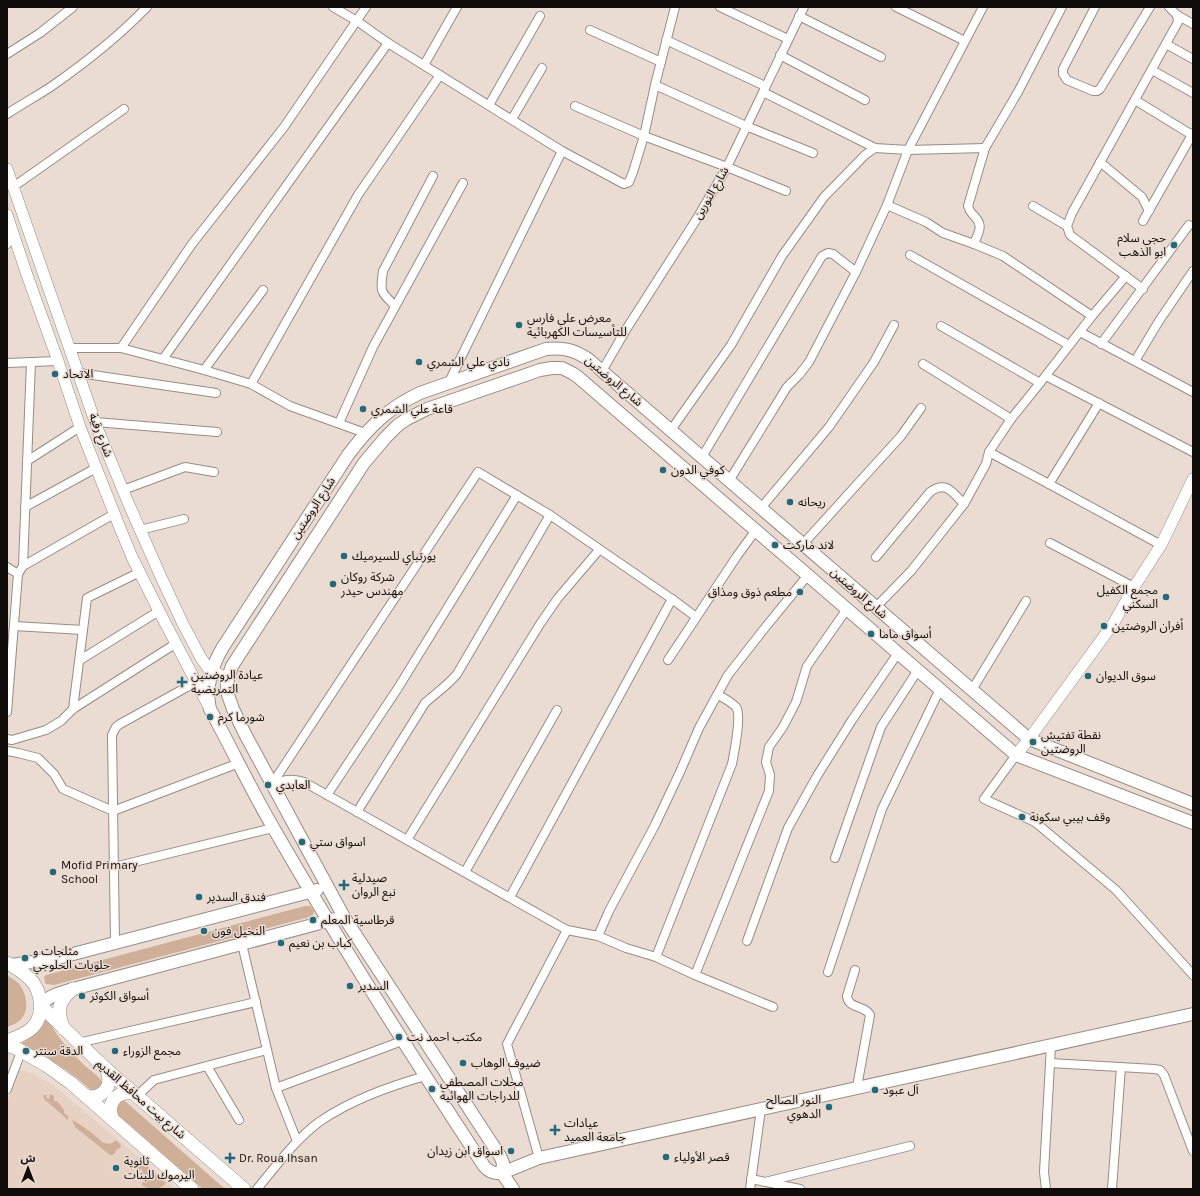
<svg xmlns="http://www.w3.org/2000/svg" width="1200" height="1196" font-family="Karla,'Noto Sans Arabic',sans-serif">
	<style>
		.built { fill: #e6d1c3 }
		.green { fill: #d0af99 }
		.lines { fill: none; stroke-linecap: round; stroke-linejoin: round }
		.minor-casing { stroke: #998c84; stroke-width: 10 }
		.tertiary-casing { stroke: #998c84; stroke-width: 12 }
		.secondary-casing { stroke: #998c84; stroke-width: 14 }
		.primary-casing { stroke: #998c84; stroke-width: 14 }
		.minor { stroke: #fff; stroke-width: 8 }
		.tertiary { stroke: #fff; stroke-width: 11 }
		.secondary { stroke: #fff; stroke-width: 12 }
		.primary { stroke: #fff; stroke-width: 13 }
		.poi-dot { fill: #246879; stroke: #eadcd3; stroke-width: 1.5 }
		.labels { text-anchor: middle; stroke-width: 3; stroke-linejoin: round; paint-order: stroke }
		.street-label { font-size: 12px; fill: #100c09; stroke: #eadcd3 }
		.poi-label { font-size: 12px; fill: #100c09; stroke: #eadcd3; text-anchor: start }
	</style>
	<rect width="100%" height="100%" fill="#eadcd3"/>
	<g class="built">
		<polygon points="7,575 12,578 7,629"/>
		<polygon points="22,1070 31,1073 53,1085 175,1188 174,1189 7,1189 7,1104 15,1078 19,1071"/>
	</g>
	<g class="green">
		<polygon points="305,906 310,906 314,911 313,915 309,917 54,985 46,984 45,983 44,977 46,975"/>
		<path d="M 7,975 C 11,978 17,981 20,985 C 27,995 30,1013 19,1021 C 16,1024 11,1025 7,1027 Z"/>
		<path d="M 46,1019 L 48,1019 C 56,1036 70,1051 83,1064 C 90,1071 100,1076 104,1085 L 93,1092 C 71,1071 47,1056 19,1045 C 31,1039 39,1030 46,1019 Z"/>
		<polygon points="50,1094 54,1096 54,1101 57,1101 64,1110 64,1113 68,1116 68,1120 44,1099 43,1095 47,1095 46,1098 49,1099"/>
		<polygon points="122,1100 126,1102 225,1189 203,1189 118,1115 115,1105"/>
		<path d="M 72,1120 C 78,1122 99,1138 102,1142 C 108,1144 111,1145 116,1140 L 121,1145 L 120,1148 L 116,1150 C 115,1154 114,1155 110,1155 L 75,1127 Z"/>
		<path d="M 139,1159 L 166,1183 C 160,1191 148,1191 141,1184 L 146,1180 L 144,1174 L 142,1172 L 142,1169 L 139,1170 L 134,1167 L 133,1162 Z"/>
	</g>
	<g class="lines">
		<g class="minor-casing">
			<g id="minor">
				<polyline points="333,7 357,21 388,43 562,151 624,184 629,182 633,172 644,136 655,85 675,7"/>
				<polyline points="720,7 788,39"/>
				<polyline points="896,7 965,41"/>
				<polyline points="1095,7 1063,69 1063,74 1067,80 1093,91 1097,91 1100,89 1150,7"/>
				<polyline points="1177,15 1193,24"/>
				<polyline points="799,16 881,57"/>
				<polyline points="590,30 661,62"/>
				<polyline points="666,40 765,86"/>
				<polyline points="1166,44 1193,59"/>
				<polyline points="7,54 40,33 73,7"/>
				<polyline points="780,55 865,100"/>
				<polyline points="424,65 457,7"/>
				<polyline points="1152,70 1193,93"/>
				<polyline points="655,85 746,126 813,153"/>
				<path d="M 763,92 L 875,148 L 908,150 L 985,148 L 968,206 C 970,213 971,212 975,217 C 984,226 978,233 974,244"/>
				<polyline points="1135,100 1192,135"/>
				<polyline points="489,105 540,16"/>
				<polyline points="575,106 644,136 727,167 786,191"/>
				<path d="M 7,114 C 22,104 37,96 52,86 C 85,63 119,36 147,7"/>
				<polyline points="512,119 542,68"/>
				<polyline points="985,148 1018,92 1062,7"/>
				<polyline points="1100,162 1142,197 1149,211"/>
				<polyline points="13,187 124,109"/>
				<polyline points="1033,206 1067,226"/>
				<polyline points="1143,221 1193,133"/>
				<polyline points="7,244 14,236"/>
				<polyline points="910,255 1069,345"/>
				<polyline points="1143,289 1070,235 1067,226 1072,213 1178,22 1177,15 1169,7"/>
				<path d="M 395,306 C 380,291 380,292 383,271 L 433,176"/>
				<polyline points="1092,316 1126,276"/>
				<polyline points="941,326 1040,383"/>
				<polyline points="1080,332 1193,392"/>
				<polyline points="1101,344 1189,225"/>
				<polyline points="69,348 121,348 204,370 251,384 290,406 365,433"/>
				<polyline points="121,348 192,244 284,127 366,7"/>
				<polyline points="163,359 388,43"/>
				<polyline points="1135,361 1159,321 1193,271"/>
				<polyline points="7,363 58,361"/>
				<polyline points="923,364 1011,419"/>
				<polyline points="204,370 263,290"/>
				<polyline points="602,371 627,328 696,220 727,167 804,7"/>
				<polyline points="79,373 216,393"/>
				<polyline points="1046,376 1193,452"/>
				<polyline points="251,384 358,195 440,75"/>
				<polyline points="448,384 562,151"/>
				<polyline points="95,422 217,432"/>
				<polyline points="339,423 373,347 463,183"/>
				<polyline points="671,430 731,345 782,256 824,197 865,155 875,148"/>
				<polyline points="989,452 1049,484 1161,545"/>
				<polyline points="702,457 822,256 828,253 833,254 856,272"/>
				<polyline points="27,461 80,427"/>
				<polyline points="729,481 787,387 799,375 809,362 856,272 887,205 908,150 983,7"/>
				<polyline points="1049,484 1099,403"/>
				<polyline points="123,490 185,467 214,472"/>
				<polyline points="25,507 96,468"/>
				<polyline points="761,508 829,427 874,362 894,325"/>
				<polyline points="140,530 184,519"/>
				<polyline points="1050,543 1134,587"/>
				<polyline points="803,544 901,436 921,408"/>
				<path d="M 876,557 L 930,492 C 946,480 953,493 964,504"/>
				<polyline points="23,566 114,514"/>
				<polyline points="7,567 18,574"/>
				<polyline points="876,607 911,571 964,504 986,464 989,452 1011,419 1040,383 1092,316 1003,256 974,244 943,233 926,222 887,205"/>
				<polyline points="14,626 83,630"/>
				<polyline points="80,660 159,611"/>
				<polyline points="668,660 737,556 756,530"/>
				<polyline points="972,690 1026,601"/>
				<polyline points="73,709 87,598 140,572"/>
				<polyline points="7,712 18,574 23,566 31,362"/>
				<polyline points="7,739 12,740 46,730 61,721 73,709 175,644"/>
				<polyline points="7,751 18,753 38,758 54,774 63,789 113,811 239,763"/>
				<polyline points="1016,755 984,799 1035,822 1116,890 1193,975"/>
				<polyline points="272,784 478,472 550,515 672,599 696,617"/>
				<path d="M 273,784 C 284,779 293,778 304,782 L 567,930 L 598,936 L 626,948 L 656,957 L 695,975 L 773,1007"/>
				<polyline points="327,795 398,688 517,495"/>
				<path d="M 357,812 L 425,703 C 436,693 448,685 457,674 L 550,515"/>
				<polyline points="407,840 540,624 558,598 599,550"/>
				<polyline points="835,858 881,727 918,670"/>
				<polyline points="114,867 273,828"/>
				<polyline points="465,872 557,710"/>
				<polyline points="510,897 672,599"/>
				<polyline points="598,936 609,911 655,825 680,772 699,728 728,675 764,629 808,575"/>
				<polyline points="747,941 788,828 817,776 852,720 898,653"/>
				<polyline points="115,942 112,735 116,727 120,724 196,682"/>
				<polyline points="242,944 276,1088 297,1141"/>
				<path d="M 656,957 L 732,764 C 734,753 742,715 736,707 C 731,702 724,698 718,695"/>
				<path d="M 855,970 L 847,996 C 848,1009 865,1005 870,1015 L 857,1087"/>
				<polyline points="828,972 882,809 940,689"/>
				<polyline points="695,975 769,791 770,775 766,762 769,747 783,727 796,702 807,666 847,609"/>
				<polyline points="78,1043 256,1002"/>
				<polyline points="1050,1063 1154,1069 1160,1070 1164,1075 1193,1151"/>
				<polyline points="207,1066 239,1120"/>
				<polyline points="276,1088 402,1041"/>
				<polyline points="7,1089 21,1052"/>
				<polyline points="137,1096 154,1080 267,1050"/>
				<polyline points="539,1158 507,1044 567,930"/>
				<polyline points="751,1179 800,1189"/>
				<polyline points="765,1182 910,1146"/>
				<path d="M 257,1189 C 276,1166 295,1140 319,1122 C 351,1100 388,1087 425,1076"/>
				<polyline points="750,1189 761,1109"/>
				<polyline points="1046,1189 1044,1172 1051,1045"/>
				<polyline points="1112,1189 1121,1067"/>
			</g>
		</g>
		<g class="tertiary-casing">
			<g id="tertiary">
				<polyline points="7,169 98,430 130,507 161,577 183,624 201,658 208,668 224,677 227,684"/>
				<polyline points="7,215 27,275 58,361 80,427 120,528 132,557 159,611 209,707"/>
				<polyline points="1016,755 1029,739 1113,624 1134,587 1161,545 1193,479"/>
			</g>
		</g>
		<g class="secondary-casing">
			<g id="secondary">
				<path d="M 1193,804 L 1029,739 L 588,359 C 574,350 563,347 546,349 L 420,393 C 388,408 369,427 348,455 L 223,647 C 212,665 205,688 210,709 C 232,749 251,790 274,829 C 340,944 411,1055 484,1166 C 489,1172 494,1174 502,1173 L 539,1158 L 1193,1014"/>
				<polyline points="11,965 54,959 317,890"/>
				<path d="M 41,1006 C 48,995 61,993 73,989 L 335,919"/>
				<polyline points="513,1189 502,1173 503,1163 500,1156 344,917 245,734 233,709 228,695 227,689 228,678 232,666 364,463 386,437 398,425 407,419 427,409 540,370 552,368 562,368 572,373 578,377 1016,755 1193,823"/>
			</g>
		</g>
		<g class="primary-casing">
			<g id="primary">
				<path d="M 7,963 C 15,967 24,973 30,979 C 42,991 45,1016 32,1028 C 26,1034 15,1038 7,1041"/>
				<polyline points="41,1006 107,1070 244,1189"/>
				<path d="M 64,1029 C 56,1011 58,1001 73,989"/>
				<polyline points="7,1045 16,1048 46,1065 71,1083 192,1189"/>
				<path d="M 87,1097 C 104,1098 113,1086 107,1070"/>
				<path d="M 112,1118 C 107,1102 117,1091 133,1093"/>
			</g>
		</g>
		<use href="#minor" class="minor"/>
		<use href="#tertiary" class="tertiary"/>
		<use href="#secondary" class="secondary"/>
		<use href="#primary" class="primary"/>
	</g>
	<g class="poi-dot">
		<circle cx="1174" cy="245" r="4"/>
		<circle cx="519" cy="325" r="4"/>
		<circle cx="419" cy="362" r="4"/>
		<circle cx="55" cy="374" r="4"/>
		<circle cx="363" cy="409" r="4"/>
		<circle cx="663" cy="470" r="4"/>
		<circle cx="790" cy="502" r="4"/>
		<circle cx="775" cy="545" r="4"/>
		<circle cx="344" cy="556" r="4"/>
		<circle cx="333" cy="584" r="4"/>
		<circle cx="800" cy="592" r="4"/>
		<circle cx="1166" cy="597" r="4"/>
		<circle cx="1104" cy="626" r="4"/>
		<circle cx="871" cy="634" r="4"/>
		<circle cx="1088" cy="676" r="4"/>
		<path d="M180 676h4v4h4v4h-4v4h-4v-4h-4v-4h4z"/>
		<circle cx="210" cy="717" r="4"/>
		<circle cx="1033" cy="742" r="4"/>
		<circle cx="268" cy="785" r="4"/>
		<circle cx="1022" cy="817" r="4"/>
		<circle cx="302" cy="842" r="4"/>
		<circle cx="53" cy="872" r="4"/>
		<path d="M342 879h4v4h4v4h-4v4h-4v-4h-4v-4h4z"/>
		<circle cx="199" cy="897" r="4"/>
		<circle cx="313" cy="920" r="4"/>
		<circle cx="204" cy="931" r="4"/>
		<circle cx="281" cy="943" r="4"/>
		<circle cx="25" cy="958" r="4"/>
		<circle cx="350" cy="986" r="4"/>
		<circle cx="82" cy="996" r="4"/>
		<circle cx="399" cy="1037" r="4"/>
		<circle cx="26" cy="1051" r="4"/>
		<circle cx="115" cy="1051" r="4"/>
		<circle cx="463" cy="1063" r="4"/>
		<circle cx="432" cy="1089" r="4"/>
		<circle cx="875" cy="1090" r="4"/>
		<circle cx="829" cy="1107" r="4"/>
		<path d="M553 1124h4v4h4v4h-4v4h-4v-4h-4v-4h4z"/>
		<circle cx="511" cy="1151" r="4"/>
		<circle cx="666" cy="1157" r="4"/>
		<path d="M228 1152h4v4h4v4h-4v4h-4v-4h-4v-4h4z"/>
		<circle cx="116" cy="1168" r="4"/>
	</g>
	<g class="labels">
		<g class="street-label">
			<text transform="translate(711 193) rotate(-60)" y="4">شارع النورين</text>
			<text transform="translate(614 381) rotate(40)" y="4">شارع الروضتين</text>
			<text transform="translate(101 435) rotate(69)" y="4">شارع رقية</text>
			<text transform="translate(313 508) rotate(-57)" y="4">شارع الروضتين</text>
			<text transform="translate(859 593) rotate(41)" y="4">شارع الروضتين</text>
			<text transform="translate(141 1099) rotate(41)" y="4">شارع بيت محافظ القديم</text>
		</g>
		<g class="poi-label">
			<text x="1166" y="242" text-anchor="end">حجي سلام<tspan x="1166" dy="14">ابو الذهب</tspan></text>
			<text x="527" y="322">معرض علي فارس<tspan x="527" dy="14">للتأسيسات الكهربائية</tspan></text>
			<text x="427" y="366">نادي علي الشمري</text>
			<text x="63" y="378">الاتحاد</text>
			<text x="371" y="413">قاعة علي الشمري</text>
			<text x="671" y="474">كوفي الدون</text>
			<text x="798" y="506">ريحانه</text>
			<text x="783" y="549">لاند ماركت</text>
			<text x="352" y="560">يورتباي للسيرميك</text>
			<text x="341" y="581">شركة روكان<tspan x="341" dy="14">مهندس حيدر</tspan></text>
			<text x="1158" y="594" text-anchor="end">مجمع الكفيل<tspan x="1158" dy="14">السكني</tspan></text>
			<text x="792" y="596" text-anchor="end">مطعم ذوق ومذاق</text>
			<text x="1112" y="630">أفران الروضتين</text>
			<text x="879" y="638">أسواق ماما</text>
			<text x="191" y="679">عيادة الروضتين<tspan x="191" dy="14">التمريضية</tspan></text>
			<text x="1096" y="680">سوق الديوان</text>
			<text x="218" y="721">شورما كرم</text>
			<text x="1041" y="739">نقطة تفتيش<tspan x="1041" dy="14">الروضتين</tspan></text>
			<text x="276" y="789">العابدي</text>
			<text x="1030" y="821">وقف بيبي سكونة</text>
			<text x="310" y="846">اسواق ستي</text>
			<text x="61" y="869">Mofid Primary<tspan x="61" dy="14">School</tspan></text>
			<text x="352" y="882">صيدلية<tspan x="352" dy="14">نبع الروان</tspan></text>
			<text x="207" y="901">فندق السدير</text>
			<text x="321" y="924">قرطاسية المعلم</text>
			<text x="212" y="935">النخيل فون</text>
			<text x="289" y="947">كباب بن نعيم</text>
			<text x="33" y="955">مثلجات و<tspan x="33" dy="14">حلويات الحلوجي</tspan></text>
			<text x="358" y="990">السدير</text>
			<text x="90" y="1000">أسواق الكوثر</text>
			<text x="407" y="1041">مكتب احمد نت</text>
			<text x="34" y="1055">الدقة سنتر</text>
			<text x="123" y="1055">مجمع الزوراء</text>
			<text x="471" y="1067">ضيوف الوهاب</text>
			<text x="440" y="1086">محلات المصطفى<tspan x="440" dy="14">للدراجات الهوائية</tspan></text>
			<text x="883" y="1094">آل عبود</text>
			<text x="821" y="1104" text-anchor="end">النور الصالح<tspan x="821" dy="14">الدهوي</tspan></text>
			<text x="564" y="1127">عيادات<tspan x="564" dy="14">جامعة العميد</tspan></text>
			<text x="503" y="1155" text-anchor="end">اسواق ابن زيدان</text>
			<text x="674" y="1161">قصر الأولياء</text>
			<text x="239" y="1162">Dr. Roua Ihsan</text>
			<text x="124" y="1165">ثانوية<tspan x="124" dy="14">اليرموك للبنات</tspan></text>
		</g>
	</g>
	<rect width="1200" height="1196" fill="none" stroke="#100c09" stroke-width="16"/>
	<g transform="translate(28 1168)" stroke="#eadcd3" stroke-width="3" paint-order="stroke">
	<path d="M0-3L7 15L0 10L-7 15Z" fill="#100c09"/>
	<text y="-6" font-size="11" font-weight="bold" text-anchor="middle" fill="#100c09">ش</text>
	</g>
</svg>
